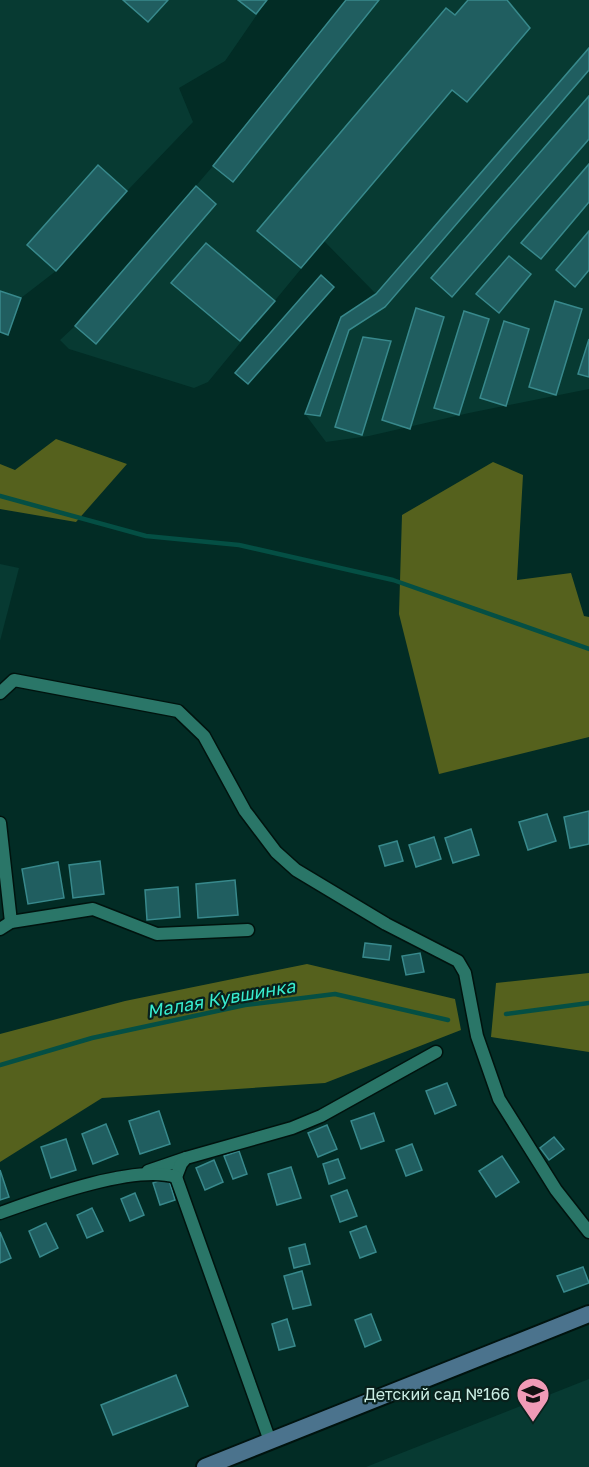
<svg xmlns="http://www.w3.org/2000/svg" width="589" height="1467" font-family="'Golos Text',sans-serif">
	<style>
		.built { fill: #073a32 }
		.forest { fill: #55611d }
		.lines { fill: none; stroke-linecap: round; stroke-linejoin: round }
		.stream { stroke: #044f44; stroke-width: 4.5 }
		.building { fill: #205e60; stroke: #38898c; stroke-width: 1.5 }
		.minor-casing { stroke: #00130e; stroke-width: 15 }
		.secondary-casing { stroke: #00130e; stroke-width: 20 }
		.minor { stroke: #2a7668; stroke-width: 12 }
		.secondary { stroke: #4b738d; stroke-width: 16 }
		.labels { text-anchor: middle; stroke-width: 4.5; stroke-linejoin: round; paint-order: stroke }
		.poi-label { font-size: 16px; fill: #cbeee5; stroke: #09211c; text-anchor: end }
		.water-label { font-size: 18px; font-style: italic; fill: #38eccf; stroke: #09211c }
	</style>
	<rect width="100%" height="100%" fill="#022c25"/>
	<g class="built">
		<polygon points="0,0 267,0 225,61 179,88 193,122 127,191 56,271 21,298 8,335 0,332"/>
		<polygon points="346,0 589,0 589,389 469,413 369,436 326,442 305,414 341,317 375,293 324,241 208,382 194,388 69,349 60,340 75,326 213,166"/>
		<polygon points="0,564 19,568 0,641"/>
		<polygon points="589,1379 589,1467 366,1467"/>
	</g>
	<g class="forest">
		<polygon points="56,439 127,464 76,522 0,509 0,464 15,470"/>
		<polygon points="493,462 523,475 517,580 571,573 584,616 589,617 589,737 439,774 399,614 402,515"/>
		<polygon points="307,964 455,999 461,1030 325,1083 102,1098 0,1162 0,1034 125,1001"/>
		<polygon points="589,973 589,1052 491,1037 496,983"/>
	</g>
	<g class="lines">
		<g class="stream">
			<polyline points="0,496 146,536 239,545 393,580 589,649"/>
			<polyline points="506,1014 589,1003"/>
			<polyline points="0,1065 92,1038 245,1005 335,994 448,1020"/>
		</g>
	</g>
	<g class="building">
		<polygon points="123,0 168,0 148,22"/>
		<polygon points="238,0 267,0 256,14"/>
		<polygon points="346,0 379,0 233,182 213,166"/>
		<polygon points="468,0 507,0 530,28 467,102 452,90 301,268 257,231 446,8 455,15"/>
		<polygon points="589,48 589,70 385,307 349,330 320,416 305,414 341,317 376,294"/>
		<polygon points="589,96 589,139 452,297 431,278"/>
		<polygon points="589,164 589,202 541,259 521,243"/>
		<polygon points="98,165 127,191 56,271 27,245"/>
		<polygon points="196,186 216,204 96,344 75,326"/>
		<polygon points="589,231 589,270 575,287 556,270"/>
		<polygon points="206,243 275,301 240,341 171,283"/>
		<polygon points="509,256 531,274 499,313 476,294"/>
		<polygon points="321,275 334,287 248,384 235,373"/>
		<polygon points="0,291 21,298 8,335 0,332"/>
		<polygon points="555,301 582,309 556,395 529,387"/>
		<polygon points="416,308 444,317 410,429 382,420"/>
		<polygon points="464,311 489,319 459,415 434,408"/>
		<polygon points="504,321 529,329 506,406 480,398"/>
		<polygon points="363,337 391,341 362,435 335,427"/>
		<polygon points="589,339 589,377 578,374"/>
		<polygon points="589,811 589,844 570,848 564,817"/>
		<polygon points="547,814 556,841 528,850 519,822"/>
		<polygon points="471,829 479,855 453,863 445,838"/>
		<polygon points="434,837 441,859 416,867 409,845"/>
		<polygon points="397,841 403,861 385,866 379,846"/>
		<polygon points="100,861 104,894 73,898 69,865"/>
		<polygon points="58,862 64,898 28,904 22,869"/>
		<polygon points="235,880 238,915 198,918 196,884"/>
		<polygon points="178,887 180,917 147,920 145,890"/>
		<polygon points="365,943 391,946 389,960 363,957"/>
		<polygon points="420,953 424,972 406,975 402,956"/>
		<polygon points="447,1083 456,1105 435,1114 426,1091"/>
		<polygon points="159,1111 170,1144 140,1154 129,1121"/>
		<polygon points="374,1113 384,1141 361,1149 351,1121"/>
		<polygon points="106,1124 118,1154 93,1164 82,1134"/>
		<polygon points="327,1125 337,1149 318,1157 308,1133"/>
		<polygon points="554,1137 564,1149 549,1160 540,1148"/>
		<polygon points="66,1139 76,1170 51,1178 41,1147"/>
		<polygon points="412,1144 422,1170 406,1176 396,1150"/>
		<polygon points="239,1151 247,1174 233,1179 224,1156"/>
		<polygon points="502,1156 519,1182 496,1197 479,1171"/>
		<polygon points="338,1159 345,1178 329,1184 323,1164"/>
		<polygon points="214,1160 223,1182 205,1190 196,1168"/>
		<polygon points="291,1167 301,1198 277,1205 268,1174"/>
		<polygon points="0,1170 9,1197 0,1200"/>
		<polygon points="168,1177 175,1200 160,1205 153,1183"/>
		<polygon points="347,1190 357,1216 340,1222 331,1196"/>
		<polygon points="135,1193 144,1215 130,1221 121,1199"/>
		<polygon points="92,1208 103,1231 87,1238 77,1215"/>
		<polygon points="46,1223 58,1248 40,1257 29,1231"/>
		<polygon points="366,1226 376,1252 360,1258 350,1232"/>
		<polygon points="0,1232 11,1258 0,1263"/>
		<polygon points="305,1244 310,1264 294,1268 289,1248"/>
		<polygon points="583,1267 589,1283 564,1292 557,1276"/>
		<polygon points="302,1271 311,1305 293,1309 284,1276"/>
		<polygon points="371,1314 381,1340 365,1347 355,1320"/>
		<polygon points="287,1319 295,1346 279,1350 272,1324"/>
		<polygon points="176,1375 188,1406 113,1435 101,1405"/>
	</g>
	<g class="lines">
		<g class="minor-casing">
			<g id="minor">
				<polyline points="0,693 14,680 178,711 204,736 245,811 276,852 296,870 386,924 458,961 465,973 477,1036 499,1099 556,1190 589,1232"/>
				<polyline points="0,823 11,922"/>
				<polyline points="0,929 11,922 93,909 157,934 248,930"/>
				<polyline points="148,1171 186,1158"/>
				<polyline points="176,1177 181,1164 186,1158 292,1128 321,1116 436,1052"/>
				<polyline points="176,1177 270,1441"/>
				<path d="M 0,1213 C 42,1198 134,1164 176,1177"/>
			</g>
		</g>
		<g class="secondary-casing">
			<polyline id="secondary" points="205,1467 589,1314"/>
		</g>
		<use href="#minor" class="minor"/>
		<use href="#secondary" class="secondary"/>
	</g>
	<defs>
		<g id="school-pin" transform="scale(1.725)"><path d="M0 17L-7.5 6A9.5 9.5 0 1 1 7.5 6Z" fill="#f09ab6" stroke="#09211c"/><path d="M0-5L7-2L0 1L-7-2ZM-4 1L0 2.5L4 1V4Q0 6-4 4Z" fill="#111"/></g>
	</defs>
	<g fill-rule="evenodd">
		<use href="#school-pin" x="533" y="1394"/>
	</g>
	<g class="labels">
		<g class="poi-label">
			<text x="510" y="1400">Детский сад №166</text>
		</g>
		<g class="water-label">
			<text transform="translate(221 999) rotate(-10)" y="6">Малая Кувшинка</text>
		</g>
	</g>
</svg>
